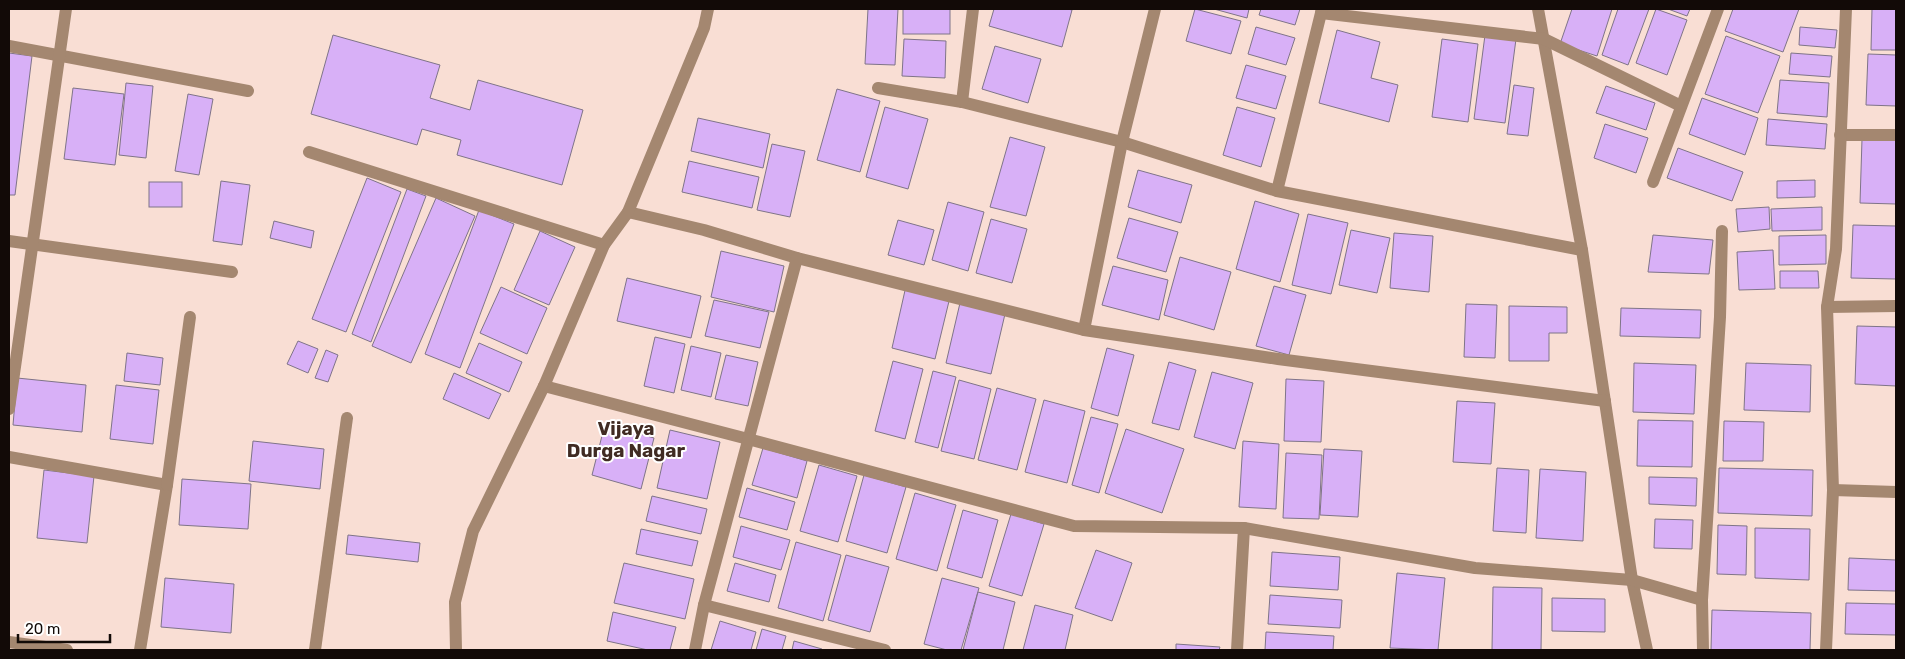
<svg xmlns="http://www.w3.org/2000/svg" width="1905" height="659" font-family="Rubik,sans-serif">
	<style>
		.building { fill: #d8b0f7; stroke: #7f7488 }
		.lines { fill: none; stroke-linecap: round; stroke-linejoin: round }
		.service { stroke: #a48770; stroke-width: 12 }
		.minor { stroke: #a48770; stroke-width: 12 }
		.tertiary { stroke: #a48770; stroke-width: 12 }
		.labels { text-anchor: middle; stroke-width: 4; stroke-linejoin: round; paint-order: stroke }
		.neighbourhood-label { font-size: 19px; font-weight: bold; fill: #402b23; stroke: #fff }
	</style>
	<rect width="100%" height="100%" fill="#f9ded4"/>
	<g class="building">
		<polygon points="868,9 898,9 895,65 865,64"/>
		<rect x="903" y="9" width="47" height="25"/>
		<polygon points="994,9 1068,9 1072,10 1062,47 989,26"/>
		<polygon points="1195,9 1241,21 1231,54 1186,41"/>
		<polygon points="1214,9 1249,9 1247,18"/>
		<polygon points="1261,9 1300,9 1295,25 1259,15"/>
		<polygon points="1572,9 1612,9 1597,56 1560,44"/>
		<polygon points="1618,9 1649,9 1628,65 1602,55"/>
		<polygon points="1656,9 1687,20 1667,75 1636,63"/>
		<polygon points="1668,9 1690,9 1687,16"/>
		<polygon points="1733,9 1799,9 1783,52 1725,31"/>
		<polygon points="1872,9 1896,9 1896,50 1871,50"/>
		<polygon points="1256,27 1295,38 1286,65 1248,54"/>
		<polygon points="1800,27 1837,30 1835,48 1799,45"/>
		<polygon points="1337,30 1380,42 1371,78 1398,85 1389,122 1319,103"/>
		<polygon points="333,35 440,65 430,98 470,110 478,80 583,110 562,185 457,155 461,140 422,129 417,145 311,114"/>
		<polygon points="1485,35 1516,39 1505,123 1474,119"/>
		<polygon points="1726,36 1780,56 1758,113 1705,94"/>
		<polygon points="904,39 946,41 945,78 902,76"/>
		<polygon points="1442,39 1478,44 1468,122 1432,117"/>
		<polygon points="995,46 1041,59 1028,103 982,89"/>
		<polygon points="9,53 32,56 15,195 9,195"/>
		<polygon points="1791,53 1832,56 1830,77 1789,74"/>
		<polygon points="1868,54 1896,55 1896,106 1866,105"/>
		<polygon points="1246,65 1286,76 1276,109 1236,98"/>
		<polygon points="1780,80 1829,83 1827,117 1777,113"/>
		<polygon points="126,83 153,86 146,158 119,155"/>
		<polygon points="1514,85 1534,88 1528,136 1507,134"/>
		<polygon points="1606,86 1655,103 1646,130 1596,113"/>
		<polygon points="73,88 124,94 115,165 64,159"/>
		<polygon points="837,89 880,101 860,172 817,160"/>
		<polygon points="188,94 213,99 199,175 175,171"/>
		<polygon points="1702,98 1758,118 1745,155 1689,134"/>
		<polygon points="885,107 928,119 908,189 866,177"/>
		<polygon points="1237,107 1275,118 1261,167 1223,155"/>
		<polygon points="698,118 770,134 763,168 691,151"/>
		<polygon points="1768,119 1827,124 1825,149 1766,145"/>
		<polygon points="1605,124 1648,138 1636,173 1594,158"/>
		<polygon points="1010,137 1045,147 1026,216 990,207"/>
		<polygon points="1862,139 1896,140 1896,204 1860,203"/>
		<polygon points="772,144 805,151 790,217 757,210"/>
		<polygon points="1678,148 1743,172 1732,201 1667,178"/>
		<polygon points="689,161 759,177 752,208 682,192"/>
		<polygon points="1138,170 1192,185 1181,223 1128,207"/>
		<polygon points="367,178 401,192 346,332 312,319"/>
		<polygon points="1815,180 1815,197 1777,198 1777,181"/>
		<polygon points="221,181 250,185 242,245 213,241"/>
		<rect x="149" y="182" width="33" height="25"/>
		<polygon points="407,189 426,196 371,342 352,334"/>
		<polygon points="436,198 475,216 411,363 372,346"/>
		<polygon points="1255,201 1299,214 1280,282 1236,269"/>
		<polygon points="948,202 984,212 968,271 932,260"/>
		<polygon points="1769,207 1770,229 1738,232 1736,209"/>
		<polygon points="1822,207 1822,230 1772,231 1771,209"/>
		<polygon points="479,210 514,224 460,368 425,354"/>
		<polygon points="1308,214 1348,223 1331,294 1292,285"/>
		<polygon points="1129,218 1178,232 1166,272 1117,258"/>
		<polygon points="991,219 1027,229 1012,283 976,273"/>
		<polygon points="898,220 934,230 924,265 888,255"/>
		<polygon points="274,221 314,231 311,248 270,238"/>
		<polygon points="1853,225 1896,226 1896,279 1851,278"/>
		<polygon points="1351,230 1390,238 1377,293 1339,285"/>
		<polygon points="540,231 575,247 549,305 514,290"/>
		<polygon points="1394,233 1433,236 1429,292 1390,288"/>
		<polygon points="1653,235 1713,240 1709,274 1648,272"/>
		<polygon points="1826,235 1826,264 1779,265 1779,236"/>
		<polygon points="1773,250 1775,289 1739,290 1737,252"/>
		<polygon points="721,251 784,266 774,312 711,297"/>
		<polygon points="1180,257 1231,272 1214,330 1164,315"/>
		<polygon points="1113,266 1168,280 1159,320 1102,305"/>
		<polygon points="1780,271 1818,271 1819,288 1780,288"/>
		<polygon points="627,278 701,296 691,338 617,321"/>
		<polygon points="906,286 950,297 935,359 892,348"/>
		<polygon points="1274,286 1306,295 1289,355 1256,346"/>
		<polygon points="501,287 547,308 527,354 480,333"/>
		<polygon points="714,300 769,312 760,348 705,336"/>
		<polygon points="960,303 1005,314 991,374 946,363"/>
		<polygon points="1466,304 1497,305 1495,358 1464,357"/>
		<polygon points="1509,306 1567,307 1567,333 1549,333 1549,361 1509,361"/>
		<polygon points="1621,308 1701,310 1700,338 1620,336"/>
		<polygon points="1857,326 1896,327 1896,386 1855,384"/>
		<polygon points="655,337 685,344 674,393 644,386"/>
		<polygon points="298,341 318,349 308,373 287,364"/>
		<polygon points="479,343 522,362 509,392 466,373"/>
		<polygon points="691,346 721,353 711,397 681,390"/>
		<polygon points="1107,348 1134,355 1118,416 1091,408"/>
		<polygon points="326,350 338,355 328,382 315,378"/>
		<polygon points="127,353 163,358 160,385 124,381"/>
		<polygon points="726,355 758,362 748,406 715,399"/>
		<polygon points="893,361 923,369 905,439 875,431"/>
		<polygon points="1169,362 1196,370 1179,430 1152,423"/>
		<polygon points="1634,363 1696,365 1694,414 1633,412"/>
		<polygon points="1746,363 1811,365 1810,412 1744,410"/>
		<polygon points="933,371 956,377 938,448 915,442"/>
		<polygon points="1212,372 1253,383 1235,449 1194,437"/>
		<polygon points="454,373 501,394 489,419 443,399"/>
		<polygon points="17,378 86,385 82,432 13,425"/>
		<polygon points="1286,379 1324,381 1321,442 1284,441"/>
		<polygon points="959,380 991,389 974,459 941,451"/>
		<polygon points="116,385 159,390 153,444 110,439"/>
		<polygon points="997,388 1036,399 1017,470 978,460"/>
		<polygon points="1044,400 1085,411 1067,483 1025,472"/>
		<polygon points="1457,401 1495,403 1491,464 1453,462"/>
		<polygon points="1091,417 1118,424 1099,493 1072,485"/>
		<polygon points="1638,420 1693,421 1692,467 1637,466"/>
		<polygon points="1724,421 1764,422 1763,461 1723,461"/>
		<polygon points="605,424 654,438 641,489 592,475"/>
		<polygon points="1126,429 1184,449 1162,513 1105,493"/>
		<polygon points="670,430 720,442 707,499 657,488"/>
		<polygon points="253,441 324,449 320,489 249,481"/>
		<polygon points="1243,441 1279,444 1276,509 1239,507"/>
		<polygon points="763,448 807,461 797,498 752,485"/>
		<polygon points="1324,449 1362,451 1358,517 1320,515"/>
		<polygon points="1286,453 1322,455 1319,519 1283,518"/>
		<polygon points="819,465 857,476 838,542 800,531"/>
		<polygon points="1497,468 1529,470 1526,533 1493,531"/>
		<polygon points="1719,468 1813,470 1812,516 1718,513"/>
		<polygon points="1540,469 1586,472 1583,541 1536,538"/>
		<polygon points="44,470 94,476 87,543 37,538"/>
		<polygon points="864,475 906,487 887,553 846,541"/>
		<polygon points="1649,477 1697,478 1696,506 1649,504"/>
		<polygon points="182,479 251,484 248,529 179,525"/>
		<polygon points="747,488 795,502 787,530 739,517"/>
		<polygon points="915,493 956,505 937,571 896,559"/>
		<polygon points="652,496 707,509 701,534 646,521"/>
		<polygon points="963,510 998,520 982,578 947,568"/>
		<polygon points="1011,514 1044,524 1022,596 989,586"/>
		<polygon points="1655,519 1693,520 1692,549 1654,548"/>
		<polygon points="1718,525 1747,526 1746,575 1717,574"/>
		<polygon points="741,526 790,540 781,570 733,557"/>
		<polygon points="1755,528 1810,529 1809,580 1755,578"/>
		<polygon points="641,529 698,541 692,566 636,554"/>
		<polygon points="348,535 420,543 418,562 346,554"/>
		<polygon points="796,542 841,555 823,621 778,608"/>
		<polygon points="1096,550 1132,563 1112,621 1075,608"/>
		<polygon points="1272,552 1340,557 1338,590 1270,586"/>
		<polygon points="846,555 889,567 870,632 828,620"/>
		<polygon points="1849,558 1896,560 1896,591 1848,590"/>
		<polygon points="624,563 694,579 685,619 614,603"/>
		<polygon points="735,563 776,575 769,602 727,591"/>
		<polygon points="1397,573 1445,578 1438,650 1390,648"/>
		<polygon points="165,578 234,584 231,633 161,627"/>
		<polygon points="942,578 979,588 961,650 947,650 924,644"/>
		<polygon points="1493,587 1542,588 1541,650 1492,650"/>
		<polygon points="978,592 1015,602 1003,650 963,650"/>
		<polygon points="1270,595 1342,600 1340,628 1268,624"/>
		<polygon points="1552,598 1605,599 1605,632 1552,631"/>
		<polygon points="1846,603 1896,604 1896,635 1845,634"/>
		<polygon points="1035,605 1073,615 1065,650 1023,650"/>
		<polygon points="1712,610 1811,613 1810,650 1711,650"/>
		<polygon points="613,612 676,627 670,650 648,650 607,641"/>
		<polygon points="720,621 756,632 751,650 711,650"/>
		<polygon points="762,629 786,636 782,650 756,650"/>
		<polygon points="1266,632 1334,636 1333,650 1265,650"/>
		<polygon points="794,641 822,649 822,650 792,650"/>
		<polygon points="1176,644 1220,647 1219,650 1176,650"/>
	</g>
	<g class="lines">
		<polyline class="service" points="309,152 604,245"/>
		<g class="minor">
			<polyline points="1538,9 1582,250 1632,580 1647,650"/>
			<polyline points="1321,13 1544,39 1681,106"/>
			<polyline points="9,46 248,91"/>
			<polyline points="878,88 962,102 1122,142 1277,191 1582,250"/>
			<polyline points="962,102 973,9"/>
			<polyline points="1840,135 1896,135"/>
			<polyline points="1653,182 1718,9"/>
			<polyline points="1277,191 1322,9"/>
			<polyline points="628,212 704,230 797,258 1084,330 1122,142 1155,9"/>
			<polyline points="9,241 232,272"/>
			<polyline points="1827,307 1896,306"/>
			<polyline points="1084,330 1278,359 1605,401"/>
			<polyline points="544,386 748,439 1074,526 1244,528 1475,568 1632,580 1702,600"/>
			<polyline points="9,409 66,9"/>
			<polyline points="9,457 167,485 140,650"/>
			<polyline points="167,485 190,317"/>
			<polyline points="1833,490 1896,492"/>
			<polyline points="704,605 885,650"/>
			<polyline points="9,642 67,650"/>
			<polyline points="315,650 347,418"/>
			<polyline points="695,650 704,605 797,258"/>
			<polyline points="1237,650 1244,528"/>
			<polyline points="1703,650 1702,600 1720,317 1722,231"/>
			<polyline points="1826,650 1833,490 1827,307 1836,249 1846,9"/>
		</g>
		<polyline class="tertiary" points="456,650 455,602 473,531 544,386 604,245 628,212 704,28 708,9"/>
	</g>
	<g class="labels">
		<g class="neighbourhood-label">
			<text x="626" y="435">Vijaya<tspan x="626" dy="22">Durga Nagar</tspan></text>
		</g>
	</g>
	<rect width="1905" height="659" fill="none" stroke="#120a07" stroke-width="20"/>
	<path d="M18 634v8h92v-8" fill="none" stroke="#120a07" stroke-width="2.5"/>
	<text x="25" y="634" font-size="15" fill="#120a07" stroke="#ffffff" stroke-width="4" paint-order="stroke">20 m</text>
</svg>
